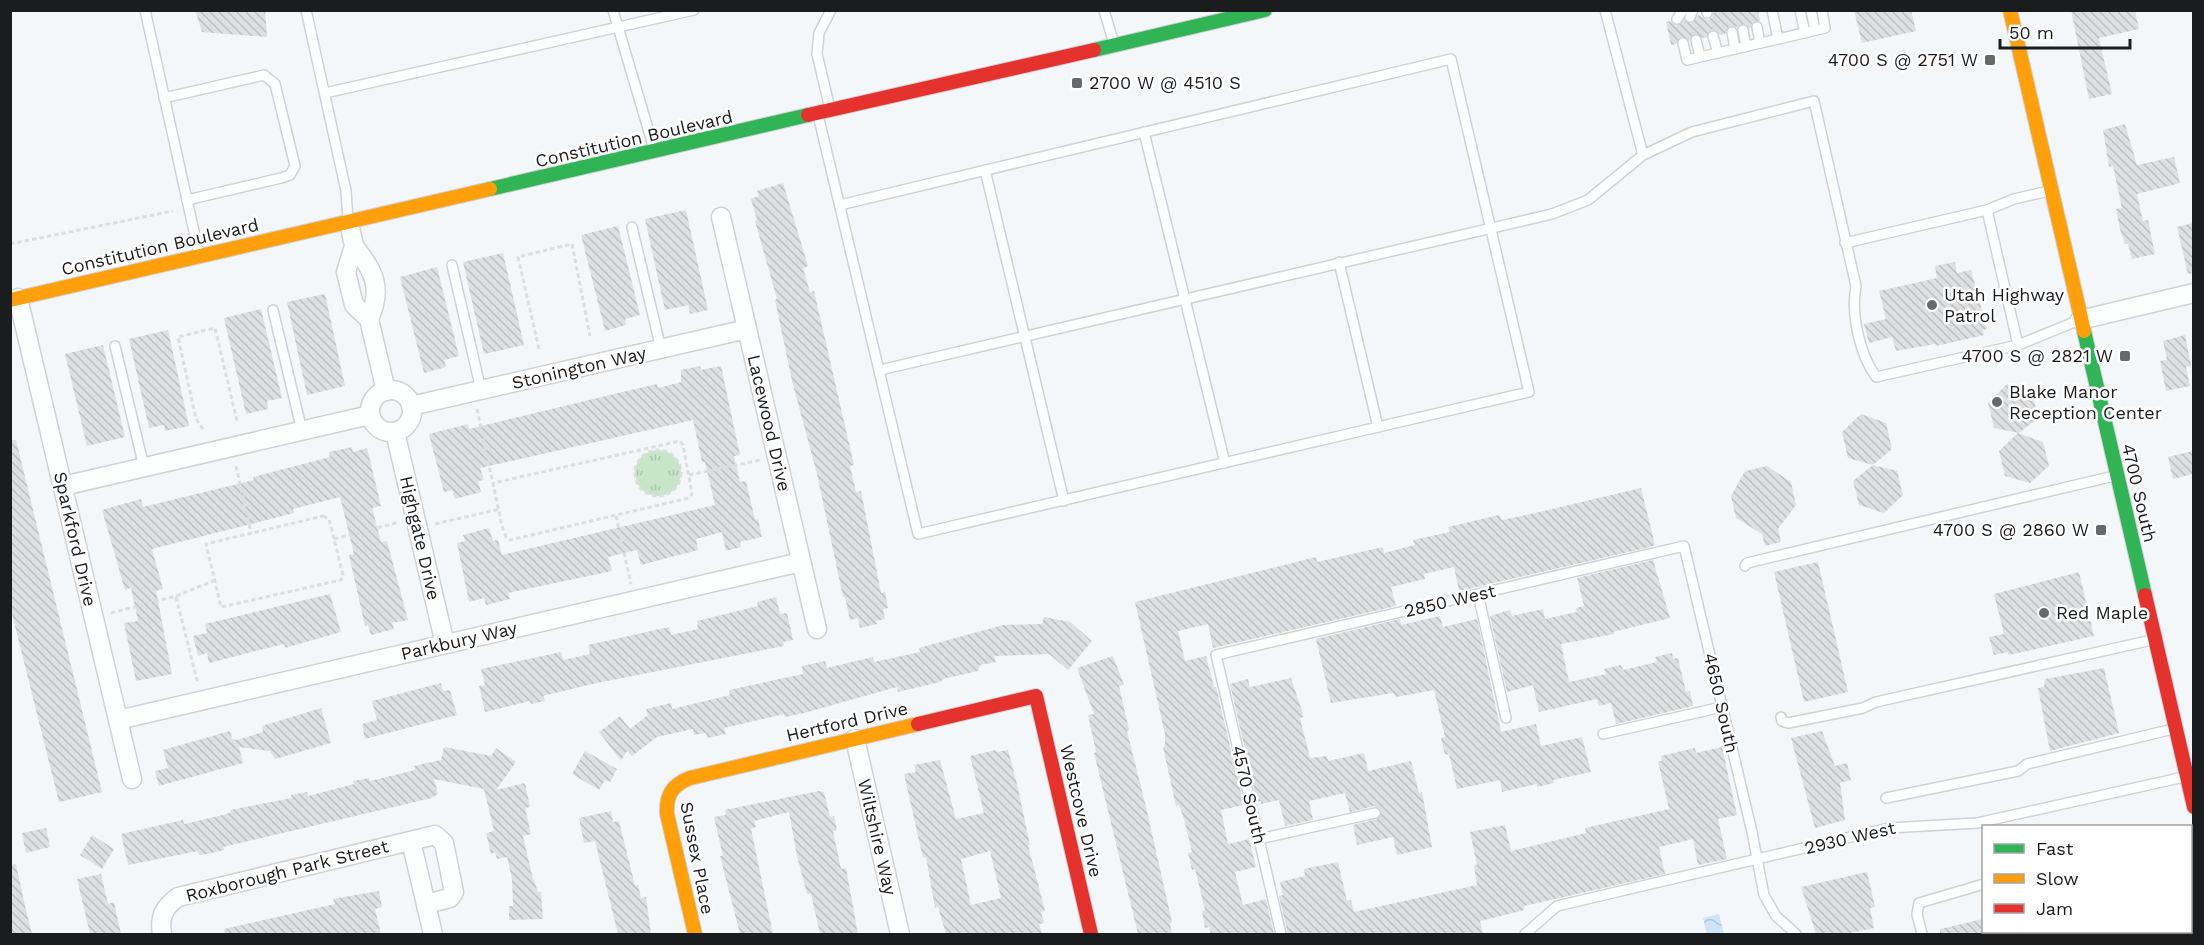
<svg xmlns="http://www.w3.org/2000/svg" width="2204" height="945" font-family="'Work Sans',sans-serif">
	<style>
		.grass { fill: url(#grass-tufts) }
		.water { fill: url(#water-waves) }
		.building { fill: url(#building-back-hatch); fill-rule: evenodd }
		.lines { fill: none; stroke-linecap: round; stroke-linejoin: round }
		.lane-casing { stroke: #d0d2d5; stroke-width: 12 }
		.street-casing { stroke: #d0d2d5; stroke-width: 21 }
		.fast-casing { stroke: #d0d2d5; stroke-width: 16 }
		.slow-casing { stroke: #d0d2d5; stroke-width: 16 }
		.jam-casing { stroke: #d0d2d5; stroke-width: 16 }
		.path { stroke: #dcdede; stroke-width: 3; stroke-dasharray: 4.5 3; stroke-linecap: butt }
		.lane { stroke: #fdfefe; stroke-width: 9 }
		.street { stroke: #fdfefe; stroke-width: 18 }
		.fast { stroke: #30b455; stroke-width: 14 }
		.slow { stroke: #ff9f0a; stroke-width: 14 }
		.jam { stroke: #e5322d; stroke-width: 14 }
		.poi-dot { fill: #67696b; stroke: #fff; stroke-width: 2 }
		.labels { text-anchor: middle; stroke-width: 5; stroke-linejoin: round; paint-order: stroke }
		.poi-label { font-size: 18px; fill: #1b1c1e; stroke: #fff; text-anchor: start }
		.street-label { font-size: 18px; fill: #1b1c1e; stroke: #fff }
	</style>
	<defs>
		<pattern id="grass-tufts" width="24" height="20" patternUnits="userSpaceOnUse" patternTransform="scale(1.5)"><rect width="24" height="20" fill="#c7e6c8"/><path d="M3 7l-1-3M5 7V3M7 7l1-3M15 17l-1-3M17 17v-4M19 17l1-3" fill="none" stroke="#aac5ab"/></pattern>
		<pattern id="water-waves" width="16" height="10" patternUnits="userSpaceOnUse" patternTransform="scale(1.5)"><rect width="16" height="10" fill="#cee6f9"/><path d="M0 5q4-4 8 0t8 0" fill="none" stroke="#b0c5d5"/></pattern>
		<pattern id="building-back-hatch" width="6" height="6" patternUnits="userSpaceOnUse" patternTransform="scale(1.5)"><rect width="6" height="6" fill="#dddfe1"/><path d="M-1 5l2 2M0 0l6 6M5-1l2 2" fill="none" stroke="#bdbfc1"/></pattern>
	</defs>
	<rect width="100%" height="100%" fill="#f4f7fa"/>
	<circle class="grass" cx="658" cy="473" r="23"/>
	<polygon class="water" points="1719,914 1724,934 1707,934 1703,918"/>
	<g class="building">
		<polygon points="195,10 265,10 267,37 202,32"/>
		<polygon points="1719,10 1758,10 1760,21 1753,22 1750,29 1745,24 1737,27 1730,26 1725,34 1720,35 1712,29 1706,38 1703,38 1694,34 1689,41 1681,37 1676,44 1671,45 1666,22 1671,21 1676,26 1684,20 1691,24 1698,15 1708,20 1712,17 1714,12"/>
		<polygon points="1854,10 1911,10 1916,31 1862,43"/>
		<polygon points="2071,10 2135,10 2139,29 2099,38 2112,94 2089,99"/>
		<polygon points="2125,124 2137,165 2174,157 2180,183 2137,194 2143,221 2148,220 2155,254 2132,259 2128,244 2125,244 2120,229 2116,209 2122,208 2113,166 2109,167 2103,130"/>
		<polygon points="783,183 808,266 803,268 810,292 814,291 854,465 850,466 856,492 861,491 881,593 885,592 888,608 883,609 885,619 876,621 877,624 860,628 858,618 850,620 845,597 843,597 817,474 792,381 775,300 777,299 755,221 757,220 751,199 759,196 757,191"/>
		<polygon points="686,210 708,310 690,314 688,305 665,310 645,219"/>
		<polygon points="2193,223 2193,273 2188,274 2177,227"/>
		<polygon points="618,226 640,315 625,319 626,325 605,331 581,235"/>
		<polygon points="503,253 524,345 484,354 463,262"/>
		<polygon points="1955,262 1957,273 1971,270 1987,329 1983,330 1984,335 1936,346 1935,344 1896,351 1892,337 1869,343 1864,324 1886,319 1879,291 1937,278 1935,266"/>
		<polygon points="437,267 459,356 444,360 446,367 424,373 400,277"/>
		<polygon points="325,294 345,386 307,395 287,302"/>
		<polygon points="261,309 282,398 267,401 268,409 246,414 224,318"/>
		<polygon points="168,330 189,426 165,431 164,425 149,428 129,339"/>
		<polygon points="2185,335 2191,366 2186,367 2190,386 2166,391 2160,361 2167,360 2163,341"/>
		<polygon points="103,345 125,437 87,446 65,354"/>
		<polygon points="700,366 701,370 721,366 740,455 734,456 740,482 746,481 755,520 758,519 762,537 740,542 741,547 726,551 722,532 696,539 698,550 641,565 637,550 608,557 612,571 508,593 510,599 486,605 484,598 469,602 457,543 465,541 463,535 489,528 493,541 498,540 502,555 715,505 705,462 702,462 693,420 480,468 484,480 478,481 481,492 455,499 452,490 444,492 429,434 468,424 469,429 618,393 657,384 658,388 681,382 681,370"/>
		<polygon points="2007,384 2032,392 2038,418 2019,433 1994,428 1988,403"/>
		<polygon points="1861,414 1886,423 1892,449 1873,465 1848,458 1842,432"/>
		<polygon points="2018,433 2043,442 2049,466 2030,483 2005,476 1999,451"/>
		<polygon points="10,440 16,440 102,792 59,802 10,606"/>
		<polygon points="352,447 353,452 367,448 381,506 372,508 381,542 387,541 408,620 392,623 394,629 371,635 368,625 365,626 349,555 354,554 340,497 293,509 294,513 152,549 163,589 156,591 172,674 136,681 124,623 138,621 131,588 125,590 102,510 141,499 143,507 254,480 253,477 330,457 329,452"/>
		<polygon points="2193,451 2193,474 2173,479 2168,457"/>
		<polygon points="1873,465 1897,471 1903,495 1884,513 1859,505 1853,481"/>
		<polygon points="1767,466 1791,482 1796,505 1778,529 1781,542 1765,546 1762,534 1736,518 1731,496 1745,471"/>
		<polygon points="1641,488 1655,545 1650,547 1459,591 1454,567 1424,574 1425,579 1391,587 1396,606 1213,648 1208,624 1178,631 1185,661 1206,656 1214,687 1216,687 1244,805 1221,810 1228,844 1249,839 1256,867 1235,872 1243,905 1266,899 1274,934 1211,934 1209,927 1205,928 1202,911 1205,910 1195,869 1192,870 1188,853 1192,852 1184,819 1179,805 1176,806 1172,788 1163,747 1165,746 1165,734 1135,602 1316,557 1317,562 1383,547 1384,553 1415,545 1413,540 1450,532 1448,527 1499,515 1502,520 1531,514"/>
		<polygon points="1653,560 1670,618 1613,632 1614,634 1561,644 1569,682 1606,674 1604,669 1621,665 1623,670 1657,662 1655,657 1672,653 1673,659 1678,658 1686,692 1690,691 1693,706 1616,724 1611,703 1599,706 1597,699 1539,712 1533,685 1507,692 1490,616 1510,610 1512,616 1543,609 1545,619 1577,612 1576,608 1584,606 1577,578"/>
		<polygon points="1818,562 1848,692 1804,702 1774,572"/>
		<polygon points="2079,572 2094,636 2009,655 2008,652 1994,655 1989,637 2004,634 1994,594"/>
		<polygon points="330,594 341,632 285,648 284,644 209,663 207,653 198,656 193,636 207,633 205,624"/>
		<polygon points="776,597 780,614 787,613 793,640 783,642 784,646 592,684 543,696 545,701 531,704 530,701 485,712 479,686 485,685 481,669 561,652 563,660 590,654 588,645 669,627 671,635 698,629 697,621 758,606 757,602"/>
		<polygon points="1440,616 1443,627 1477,619 1501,732 1536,724 1541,746 1582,737 1591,772 1553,780 1554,783 1537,787 1537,784 1502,792 1500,780 1457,789 1449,754 1445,755 1441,738 1445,737 1434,690 1396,697 1393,693 1331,703 1316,639 1400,619 1401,625"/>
		<polygon points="1044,617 1070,622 1092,641 1068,670 1049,654 994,656 996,662 980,665 978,671 943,679 940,682 898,692 897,687 804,713 785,717 784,714 724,728 726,734 707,738 706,733 694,735 693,729 657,737 632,756 627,751 621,761 599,732 620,716 630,729 648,715 646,709 671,703 672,709 730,695 729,690 803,674 802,666 825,661 827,668 873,657 874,662 920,652 919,648 1003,625 1042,624"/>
		<polygon points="1113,656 1124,685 1119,686 1129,730 1127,731 1146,807 1172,922 1170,923 1172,934 1138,934 1094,753 1096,752 1088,715 1094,714 1077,668"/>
		<polygon points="2104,668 2119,733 2050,751 2038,688 2044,687 2045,679"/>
		<polygon points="1291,678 1304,717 1300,718 1310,758 1327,756 1328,761 1364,753 1368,771 1411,761 1419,793 1422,792 1432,847 1397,855 1393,837 1357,845 1353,825 1377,819 1381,811 1374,806 1350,812 1345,793 1309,801 1313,820 1285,826 1279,800 1261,804 1261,801 1257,802 1230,684 1248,679 1250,687"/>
		<polygon points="441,683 443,691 450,690 457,715 365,739 362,724 377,720 372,701"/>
		<polygon points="321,708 331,743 275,759 270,751 239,747 243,763 159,786 155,771 168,768 163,750 230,731 232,739 237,740 263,732 262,726"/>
		<polygon points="1822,731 1835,766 1847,763 1851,780 1840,783 1845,820 1815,828 1791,738"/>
		<polygon points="444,747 491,756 496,748 516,762 496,790 525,783 530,807 525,808 531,834 523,836 532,875 538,892 541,892 543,919 509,920 509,906 513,906 512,879 507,857 497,859 495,852 491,854 486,833 494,831 484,789 434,779 438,794 432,798 223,847 224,850 207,854 199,855 198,851 128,865 121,834 183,820 184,824 223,815 231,812 230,810 292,798 291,795 307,792 308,796 354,784 353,781 369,778 370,781 415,770 414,766 441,760"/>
		<polygon points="1722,747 1737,815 1718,819 1727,859 1698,865 1693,839 1659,847 1665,874 1524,906 1524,910 1521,911 1480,921 1483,934 1288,934 1279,896 1283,895 1280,882 1305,876 1304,869 1338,862 1347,901 1351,900 1354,912 1477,885 1474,866 1477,865 1470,832 1505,825 1511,851 1586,833 1585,828 1669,809 1658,761 1662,761 1661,756 1695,748 1696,753"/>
		<path d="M 996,750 L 996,752 L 1008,750 L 1018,788 L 1030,845 L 1028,845 L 1045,911 L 1041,912 L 1044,923 L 1039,924 L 1042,934 L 946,934 L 938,907 L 935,908 L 926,857 L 923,858 L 904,774 L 916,772 L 914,765 L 940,760 L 956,819 L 984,813 L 970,756 ZM 990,851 L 1001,898 L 971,905 L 961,859 Z"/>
		<polygon points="585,751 617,769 610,782 605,780 599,790 572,774"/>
		<polygon points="819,791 824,792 830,817 834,816 837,830 833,831 841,869 846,868 858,934 820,934 811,894 807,894 797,856 789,812 754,821 756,827 751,829 773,934 740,934 720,856 723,856 714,817 726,815 725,810"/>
		<polygon points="611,811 613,822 619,821 635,886 638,885 641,898 646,897 651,934 618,934 595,841 584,843 579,818"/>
		<polygon points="46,828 50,847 26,853 22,833"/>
		<polygon points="92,835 114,849 102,869 80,855"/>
		<polygon points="16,864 25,906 32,934 10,934 10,865"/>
		<polygon points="1867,872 1875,907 1870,908 1874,928 1844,934 1816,934 1801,887"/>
		<polygon points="101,874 108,904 114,902 121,934 90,934 77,879"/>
		<polygon points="379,891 382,907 375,909 381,934 225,934 224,929 335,904 333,899"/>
		<polygon points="1983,919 1983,934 1940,934 1940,929"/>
	</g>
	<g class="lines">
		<g class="lane-casing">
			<g id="lane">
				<polyline points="145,10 199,254"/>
				<polyline points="306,10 346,191 348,220"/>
				<polyline points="613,10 654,149"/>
				<polyline points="1104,10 1114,44"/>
				<polyline points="1605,10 1643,155"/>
				<polyline points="1800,10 1805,33"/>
				<polyline points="1811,10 1815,30"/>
				<polyline points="1707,13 1707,10"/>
				<polyline points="1690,17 1693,10"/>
				<polyline points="1677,19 1683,10"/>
				<polyline points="1757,27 1760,43"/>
				<polyline points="1743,30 1746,46"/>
				<polyline points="1732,32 1735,49"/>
				<polyline points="1713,36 1718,53"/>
				<polyline points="1778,39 1825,28 1822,10"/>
				<polyline points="1696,40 1700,56"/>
				<polyline points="1683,43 1687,60 1778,39 1772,10"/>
				<polyline points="325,93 694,10"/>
				<polyline points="164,98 264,75 275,84 295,166 290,175 281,178 187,200"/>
				<polyline points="830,109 817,54 819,33 831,10"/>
				<polyline points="818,115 918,534 1378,427 1339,262"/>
				<polyline points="1144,132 1225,463"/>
				<polyline points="985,170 1064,501"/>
				<polyline points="840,205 1451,59 1529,392 1378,427"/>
				<polyline points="1987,210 2018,345"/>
				<polyline points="632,227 661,349"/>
				<polyline points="1845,243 1987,210 2014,199 2049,191"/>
				<polyline points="452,265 481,390"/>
				<polyline points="273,310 302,431"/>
				<polyline points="115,346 144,467"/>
				<path d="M 880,370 L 1552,214 L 1588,200 L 1643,155 L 1692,132 L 1814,101 L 1856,286 C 1851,314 1859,353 1876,377 L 2018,345 L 2077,321"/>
				<polyline points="1745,566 1747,563 2114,476"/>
				<polyline points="1478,594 1506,718"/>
				<polyline points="1781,717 1782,721 1788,723 1863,708 1876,702 2152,640"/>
				<polyline points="1603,734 1722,707"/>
				<polyline points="1886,798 2018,771 2027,764 2173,729"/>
				<polyline points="1259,839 1375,813"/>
				<polyline points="2190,874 2194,873"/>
				<polyline points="2162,932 2162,934"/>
				<polyline points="1281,934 1216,655 1684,546 1752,832 1764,895 1776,916 1796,934"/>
				<polyline points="1525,934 1557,906 1889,828 1977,823 2184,777"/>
				<polyline points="1922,934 1917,914 1919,903 1984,884"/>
			</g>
		</g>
		<g class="street-casing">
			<g id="street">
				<polyline points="721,217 817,629"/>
				<polyline points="349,222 354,246 346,272 354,305 369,319 386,391"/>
				<path d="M 354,246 C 374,271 383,288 369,319"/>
				<polyline points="18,298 132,779"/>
				<polyline points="2080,320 2194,293"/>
				<circle cx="391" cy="411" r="21"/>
				<polyline points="411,406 747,329"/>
				<polyline points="395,432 445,644"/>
				<polyline points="63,486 370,415"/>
				<polyline points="118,720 801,562"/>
				<polyline points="855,739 900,934"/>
				<polyline points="411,841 433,934"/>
				<path d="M 162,934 C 159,917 164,907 178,897 L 435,835 L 444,843 L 454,892 L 450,898 L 426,904"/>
			</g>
		</g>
		<g class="fast-casing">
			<g id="fast">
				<polyline points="1094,50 1265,10"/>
				<polyline points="490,189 808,115"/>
				<polyline points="2084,331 2145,595"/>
			</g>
		</g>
		<g class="slow-casing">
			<g id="slow">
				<polyline points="2010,10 2084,331"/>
				<polyline points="10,300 490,189"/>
				<path d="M 695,934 L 667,814 C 666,795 672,785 690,778 L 918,724"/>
			</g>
		</g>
		<g class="jam-casing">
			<g id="jam">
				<polyline points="808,115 1094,50"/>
				<polyline points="2145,595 2194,807"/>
				<polyline points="918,724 1036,696 1091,934"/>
			</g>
		</g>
		<g class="path">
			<polyline points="10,244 173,211"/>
			<polyline points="539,349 518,257 572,244 590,336"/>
			<polyline points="477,409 502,526 506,537 510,540 689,498 692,494 683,445 680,441 493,483"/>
			<polyline points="203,429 196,419 178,337 215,328 237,421"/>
			<circle cx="658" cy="473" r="23"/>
			<polyline points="236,466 251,533"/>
			<polyline points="689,475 760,460"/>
			<polygon points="323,516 329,519 343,575 341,580 221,607 206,544"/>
			<polyline points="616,516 631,584"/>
			<polyline points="435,524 500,509"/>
			<polyline points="334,539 399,522"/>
			<polyline points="176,597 198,684"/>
			<polyline points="111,613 176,596 213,581"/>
		</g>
		<use href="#lane" class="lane"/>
		<use href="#street" class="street"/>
		<use href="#fast" class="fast"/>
		<use href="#slow" class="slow"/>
		<use href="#jam" class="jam"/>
	</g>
	<g class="poi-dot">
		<rect x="1984" y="54" width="12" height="12" rx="3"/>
		<rect x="1071" y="77" width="12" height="12" rx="3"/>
		<circle cx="1932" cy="305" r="6"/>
		<rect x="2119" y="350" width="12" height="12" rx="3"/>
		<circle cx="1997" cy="402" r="6"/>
		<rect x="2095" y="524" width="12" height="12" rx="3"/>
		<circle cx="2044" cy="613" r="6"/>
	</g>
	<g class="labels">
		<g class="poi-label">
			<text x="1978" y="66" text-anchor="end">4700 S @ 2751 W</text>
			<text x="1089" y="89">2700 W @ 4510 S</text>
			<text x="1944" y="301">Utah Highway<tspan x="1944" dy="21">Patrol</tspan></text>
			<text x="2113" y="362" text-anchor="end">4700 S @ 2821 W</text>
			<text x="2009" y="398">Blake Manor<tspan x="2009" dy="21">Reception Center</tspan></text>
			<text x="2089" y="536" text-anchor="end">4700 S @ 2860 W</text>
			<text x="2056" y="619">Red Maple</text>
		</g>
		<g class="street-label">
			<text transform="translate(634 139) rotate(-13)" y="6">Constitution Boulevard</text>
			<text transform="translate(160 247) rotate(-13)" y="6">Constitution Boulevard</text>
			<text transform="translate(579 368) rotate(-13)" y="6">Stonington Way</text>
			<text transform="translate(769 423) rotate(77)" y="6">Lacewood Drive</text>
			<text transform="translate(2139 493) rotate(77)" y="6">4700 South</text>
			<text transform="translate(420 538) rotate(77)" y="6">Highgate Drive</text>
			<text transform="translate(75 539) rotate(77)" y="6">Sparkford Drive</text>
			<text transform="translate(1450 601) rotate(-13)" y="6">2850 West</text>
			<text transform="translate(459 641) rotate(-13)" y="6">Parkbury Way</text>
			<text transform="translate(1721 703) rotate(77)" y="6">4650 South</text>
			<text transform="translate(847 722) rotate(-13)" y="6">Hertford Drive</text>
			<text transform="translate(1249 795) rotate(77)" y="6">4570 South</text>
			<text transform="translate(1081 811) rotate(77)" y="6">Westcove Drive</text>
			<text transform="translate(877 837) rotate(77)" y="6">Wiltshire Way</text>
			<text transform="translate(1850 838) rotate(-13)" y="6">2930 West</text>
			<text transform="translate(697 858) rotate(79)" y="6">Sussex Place</text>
			<text transform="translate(287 871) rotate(-14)" y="6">Roxborough Park Street</text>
		</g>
	</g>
	<rect width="2204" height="945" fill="none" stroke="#1b1c1e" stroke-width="24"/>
	<rect x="1982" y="825" width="210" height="108" fill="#ffffff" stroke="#a4a4a5" stroke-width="1.5"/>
	<rect x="1994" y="844" width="30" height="9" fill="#30b455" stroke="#a4a4a5" stroke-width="1.5"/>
	<text x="2036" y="855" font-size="18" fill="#1b1c1e">Fast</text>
	<rect x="1994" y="874" width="30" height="9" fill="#ff9f0a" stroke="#a4a4a5" stroke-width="1.5"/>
	<text x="2036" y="885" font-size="18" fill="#1b1c1e">Slow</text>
	<rect x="1994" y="904" width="30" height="9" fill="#e5322d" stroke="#a4a4a5" stroke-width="1.5"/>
	<text x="2036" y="915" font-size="18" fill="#1b1c1e">Jam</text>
	<path d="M2000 39v9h130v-9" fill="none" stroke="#1b1c1e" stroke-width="3"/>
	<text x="2009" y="39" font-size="18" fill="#1b1c1e" stroke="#ffffff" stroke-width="4.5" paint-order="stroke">50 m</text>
</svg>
